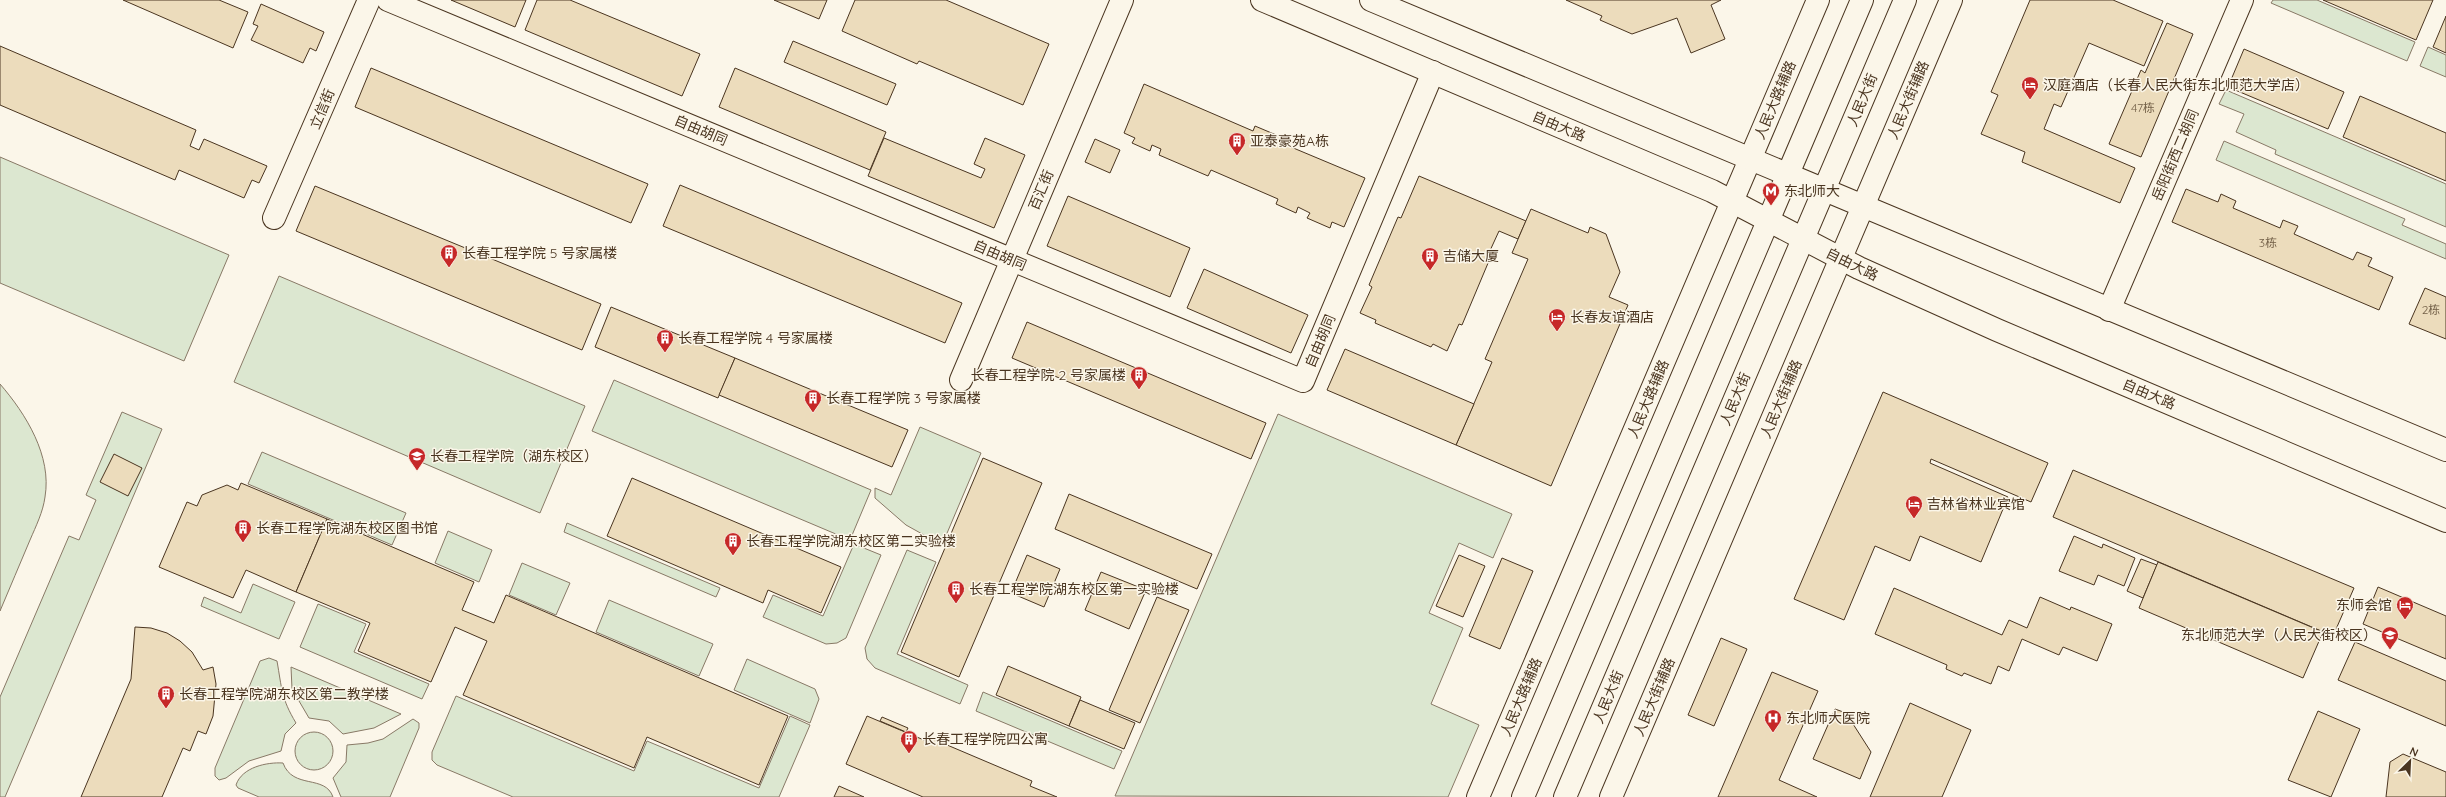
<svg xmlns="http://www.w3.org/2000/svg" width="2446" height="797" font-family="Quicksand,'Noto Sans SC',sans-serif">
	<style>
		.green { fill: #dce7d0; stroke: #887966 }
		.building { fill: #ecdcbc; stroke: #4a3520 }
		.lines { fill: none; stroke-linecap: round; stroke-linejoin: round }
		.street-casing { stroke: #4a3520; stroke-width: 24 }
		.secondary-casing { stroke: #4a3520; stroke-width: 24 }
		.primary-casing { stroke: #4a3520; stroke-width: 24 }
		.street { stroke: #fbf6e9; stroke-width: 22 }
		.secondary { stroke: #fbf6e9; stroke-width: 22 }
		.primary { stroke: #fbf6e9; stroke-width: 22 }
		.labels { text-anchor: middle; stroke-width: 3; stroke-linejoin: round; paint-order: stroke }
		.number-label { font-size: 12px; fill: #725f47 }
		.poi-label { font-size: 14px; fill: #4a3520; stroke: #fbf6e9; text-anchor: start }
		.street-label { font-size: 14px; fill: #4a3520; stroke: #fbf6e9 }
	</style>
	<rect width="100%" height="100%" fill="#fbf6e9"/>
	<g class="green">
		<polygon points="2273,0 2317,0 2415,42 2407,61 2271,3"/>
		<polygon points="2428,47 2446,55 2446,77 2420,66"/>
		<polygon points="2226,90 2446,184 2446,227 2275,154 2276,150 2236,132 2244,114 2219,104"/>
		<polygon points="2224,141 2405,219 2402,225 2446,244 2446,259 2216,160"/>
		<polygon points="0,157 229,255 184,361 0,283"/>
		<polygon points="279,276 585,406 540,513 234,382"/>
		<polygon points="614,380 871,490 850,540 592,431"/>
		<path d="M 0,384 C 26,414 52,456 45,497 C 43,512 36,526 30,540 C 20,564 10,587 0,611 Z"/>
		<polygon points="122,412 162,429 5,797 0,797 0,697 69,536 79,540 96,500 86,495"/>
		<polygon points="1278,414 1512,514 1493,558 1459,543 1429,613 1463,628 1431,704 1479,725 1448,797 1115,796"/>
		<polygon points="920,427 981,453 942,545 906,525 875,498 875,488 891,495"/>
		<polygon points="262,452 406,513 392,545 248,484"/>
		<polygon points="567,523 720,588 716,597 564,532"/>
		<polygon points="448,531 492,550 479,582 435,563"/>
		<polygon points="854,544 881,555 846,638 837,643 826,644 763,617 773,595 823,616"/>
		<polygon points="907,550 936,562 897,654 968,685 960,704 875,668 867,659 865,648"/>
		<polygon points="522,563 570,583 556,615 509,595"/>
		<polygon points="253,584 295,602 279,639 201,606 204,597 241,613"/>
		<polygon points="609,600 713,644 699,676 596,632"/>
		<polygon points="318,604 366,624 354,652 429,684 422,699 300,647"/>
		<path d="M 269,658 L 277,661 C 282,689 281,698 296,723 L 285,734 L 281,751 L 249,761 L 226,778 L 219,780 L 215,776 L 215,768 L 260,661 Z"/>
		<polygon points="747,659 815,689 819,699 810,723 734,690"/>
		<polygon points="291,667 401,714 374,728 343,734 329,721 309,718 292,689"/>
		<polygon points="983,692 1122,751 1114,769 976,711"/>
		<polygon points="456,696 634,771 647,741 759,788 790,716 810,725 779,797 513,797 437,765 432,760 432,752"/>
		<polygon points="413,719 419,723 419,728 390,797 341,797 333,778 346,762 347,745 368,743 383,739"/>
		<circle cx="314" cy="751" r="19"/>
		<path d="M 283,763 C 293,790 325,774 333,797 L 259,797 L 238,788 L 236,785 C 242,767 267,762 283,763 Z"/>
	</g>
	<g class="building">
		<polygon points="123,0 219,0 248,12 233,48"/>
		<polygon points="451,0 526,0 515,27"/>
		<polygon points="537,0 570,0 700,54 682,96 525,30"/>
		<polygon points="774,0 827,0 819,19"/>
		<polygon points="855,0 946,0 1049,44 1023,105 919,61 917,64 842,31"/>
		<polygon points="1566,0 1721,0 1711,5 1725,39 1691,53 1677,18 1632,34 1600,20 1602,16"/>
		<polygon points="2030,0 2113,0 2163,21 2144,66 2089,43 2061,107 2054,104 2044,129 2135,168 2120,203 2022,162 2025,152 1981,134 1998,95 1991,92"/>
		<polygon points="2323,0 2433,0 2416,40"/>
		<polygon points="261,4 324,32 316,51 310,48 303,63 251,40 258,26 253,24"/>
		<polygon points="2446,16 2446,53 2433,47"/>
		<polygon points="2167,23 2193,34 2141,157 2109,144 2141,70 2145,73"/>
		<polygon points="793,41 896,84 887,105 784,62"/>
		<polygon points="0,46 196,130 190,146 199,150 204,139 267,166 259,183 252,180 244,198 179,170 175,180 0,105"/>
		<polygon points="2244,49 2344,92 2328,129 2228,87"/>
		<polygon points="371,68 648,184 631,223 355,107"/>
		<polygon points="735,68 886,132 870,170 719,107"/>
		<polygon points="1144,84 1253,131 1255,126 1281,137 1279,142 1365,178 1344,227 1332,222 1330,228 1307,218 1310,213 1298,207 1296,213 1276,204 1278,199 1211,170 1208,176 1159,155 1161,149 1152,145 1150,151 1132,143 1135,138 1124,133"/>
		<polygon points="2360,96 2446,133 2446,181 2343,137"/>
		<polygon points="884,138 981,178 985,169 974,164 985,138 1025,155 994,228 868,176"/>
		<polygon points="1095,139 1120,150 1110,173 1085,162"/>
		<polygon points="1419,176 1526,221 1518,239 1499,231 1488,255 1491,256 1462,325 1459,324 1447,351 1433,344 1431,347 1375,323 1376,320 1360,313 1372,287 1369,285 1398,217 1401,218"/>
		<polygon points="680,185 962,303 945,343 663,226"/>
		<polygon points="315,186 601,304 582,350 296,231"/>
		<polygon points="2186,189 2218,202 2221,194 2236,201 2233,208 2280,228 2283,220 2298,226 2294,234 2353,260 2357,252 2372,258 2368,266 2393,277 2379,310 2172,222"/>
		<polygon points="1068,196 1190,248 1170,297 1047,246"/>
		<polygon points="1531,209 1588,233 1590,227 1606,234 1620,272 1609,297 1628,305 1551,486 1456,445 1492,362 1485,359 1528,259 1512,253"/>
		<polygon points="1204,269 1308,315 1291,353 1187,308"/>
		<polygon points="2425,288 2446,297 2446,339 2409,324"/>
		<polygon points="611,307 735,358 718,398 595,347"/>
		<polygon points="1027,322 1266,423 1251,459 1012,358"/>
		<polygon points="1345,349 1474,404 1456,445 1327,390"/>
		<polygon points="735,358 908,430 892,467 719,395"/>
		<polygon points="1883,392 2048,463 2031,502 1931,459 1930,463 2008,497 1981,562 1920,536 1910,561 1875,546 1844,620 1794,599"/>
		<polygon points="114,454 142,468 128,496 100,482"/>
		<polygon points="983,458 1042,483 959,677 901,652"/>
		<polygon points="2073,470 2354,588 2333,636 2053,517"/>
		<polygon points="632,478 841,567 821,613 768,590 763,603 607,536"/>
		<polygon points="241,483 327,519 296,592 246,570 233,598 159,567 187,502 197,506 202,495 227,485 238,490"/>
		<polygon points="1069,494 1212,554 1197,589 1055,529"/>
		<polygon points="327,519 474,582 462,610 494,623 506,595 788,716 759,785 647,737 634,768 463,695 487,641 455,627 431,682 358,651 370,623 296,592"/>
		<polygon points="2074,536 2102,548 2103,544 2135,558 2124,586 2098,575 2094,585 2059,571"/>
		<polygon points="1027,555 1060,569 1044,607 1011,593"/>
		<polygon points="1459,555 1485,566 1463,617 1436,606"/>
		<polygon points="1502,558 1533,571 1500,649 1469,636"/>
		<polygon points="2141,559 2157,565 2143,598 2127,591"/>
		<polygon points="2158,562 2323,632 2303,678 2139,608"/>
		<polygon points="1101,572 1146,590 1129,629 1085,610"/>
		<polygon points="2378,587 2446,616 2446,659 2363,624"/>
		<polygon points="1894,588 2002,635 2009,620 2027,628 2040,597 2070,610 2071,607 2112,624 2097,661 2063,647 2059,655 2022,639 2009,671 1998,666 1991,684 1964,673 1962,676 1946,669 1947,665 1875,634"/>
		<polygon points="1157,597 1189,610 1140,723 1109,710"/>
		<polygon points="135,627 151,628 167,633 180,641 192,652 203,670 213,667 216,684 213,716 206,734 198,731 190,751 183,748 162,797 81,797 131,679"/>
		<polygon points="1721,638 1747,649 1714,726 1688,715"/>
		<polygon points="2355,642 2446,681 2446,726 2338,680"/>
		<polygon points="1008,666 1081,697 1069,726 996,695"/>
		<polygon points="1772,672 1818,691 1779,780 1817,797 1718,797"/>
		<polygon points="1080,700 1135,723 1124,749 1069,726"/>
		<polygon points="1910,703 1971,730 1942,797 1870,797"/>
		<polygon points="1835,709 1846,713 1871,752 1860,779 1813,759"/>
		<polygon points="2318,711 2360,729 2331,797 2288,780"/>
		<polygon points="867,716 931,743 933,739 1032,781 1030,786 1057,797 923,797 846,764"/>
		<polygon points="882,717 908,728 906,732 880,721"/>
		<polygon points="2403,754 2446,772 2446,797 2386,797 2390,762"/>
		<polygon points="839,786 864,797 834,797"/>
	</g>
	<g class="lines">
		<g class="street-casing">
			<g id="street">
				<polyline points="388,0 1303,381 1433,72"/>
				<polyline points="274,218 369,0"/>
				<polyline points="2109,310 2242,0"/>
				<polyline points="961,380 1122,0"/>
			</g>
		</g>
		<g class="secondary-casing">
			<g id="secondary">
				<polyline points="1478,797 1818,0"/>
				<polyline points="1611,797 1951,0"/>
			</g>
		</g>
		<g class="primary-casing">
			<g id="primary">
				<polyline points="1262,0 1712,191 1859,268 1997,330 2446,521"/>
				<polyline points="1371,0 2446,450"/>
				<polyline points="1523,797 1862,0"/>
				<polyline points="1565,797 1905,0"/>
			</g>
		</g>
		<use href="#street" class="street"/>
		<use href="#secondary" class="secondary"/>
		<use href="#primary" class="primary"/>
	</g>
	<defs>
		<g id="hotel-pin" transform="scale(0.9)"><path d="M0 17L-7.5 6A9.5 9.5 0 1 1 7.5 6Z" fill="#c62828" stroke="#fbf6e9"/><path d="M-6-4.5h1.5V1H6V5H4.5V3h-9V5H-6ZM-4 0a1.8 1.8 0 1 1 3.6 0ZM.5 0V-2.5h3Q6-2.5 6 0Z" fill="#fff"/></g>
		<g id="building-pin" transform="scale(0.9)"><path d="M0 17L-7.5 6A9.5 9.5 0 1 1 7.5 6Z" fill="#c62828" stroke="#fbf6e9"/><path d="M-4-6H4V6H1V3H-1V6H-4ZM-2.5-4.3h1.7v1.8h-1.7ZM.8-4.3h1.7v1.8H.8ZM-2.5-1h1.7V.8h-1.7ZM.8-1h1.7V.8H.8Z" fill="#fff"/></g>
		<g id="metro-pin" transform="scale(0.9)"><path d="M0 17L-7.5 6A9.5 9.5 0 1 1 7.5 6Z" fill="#c62828" stroke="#fbf6e9"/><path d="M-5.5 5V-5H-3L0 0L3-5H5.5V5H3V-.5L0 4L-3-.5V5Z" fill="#fff"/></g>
		<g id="university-pin" transform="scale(0.9)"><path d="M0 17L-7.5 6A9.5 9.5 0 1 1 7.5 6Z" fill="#c62828" stroke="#fbf6e9"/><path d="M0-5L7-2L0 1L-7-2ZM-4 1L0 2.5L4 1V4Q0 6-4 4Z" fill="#fff"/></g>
		<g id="hospital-pin" transform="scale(0.9)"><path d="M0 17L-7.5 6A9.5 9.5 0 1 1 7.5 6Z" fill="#c62828" stroke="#fbf6e9"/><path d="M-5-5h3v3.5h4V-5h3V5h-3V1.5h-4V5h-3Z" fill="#fff"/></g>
	</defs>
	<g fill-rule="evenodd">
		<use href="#hotel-pin" x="2030" y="85"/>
		<use href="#building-pin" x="1237" y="141"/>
		<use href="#metro-pin" x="1771" y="191"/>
		<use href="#building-pin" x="449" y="253"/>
		<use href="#building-pin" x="1430" y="256"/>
		<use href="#hotel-pin" x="1557" y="317"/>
		<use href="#building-pin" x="665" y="338"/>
		<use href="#building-pin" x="1139" y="375"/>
		<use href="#building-pin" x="813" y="398"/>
		<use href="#university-pin" x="417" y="456"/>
		<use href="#hotel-pin" x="1914" y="504"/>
		<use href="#building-pin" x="243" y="528"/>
		<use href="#building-pin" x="733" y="541"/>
		<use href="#building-pin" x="956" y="589"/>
		<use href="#hotel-pin" x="2405" y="605"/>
		<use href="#university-pin" x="2390" y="635"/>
		<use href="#building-pin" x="166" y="694"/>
		<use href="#hospital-pin" x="1773" y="718"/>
		<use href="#building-pin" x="909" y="739"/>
	</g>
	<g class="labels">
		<g class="number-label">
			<text x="2143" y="112">47栋</text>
			<text x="2268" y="247">3栋</text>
			<text x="2431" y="314">2栋</text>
		</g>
		<g class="poi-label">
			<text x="2043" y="90">汉庭酒店（长春人民大街东北师范大学店）</text>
			<text x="1250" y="146">亚泰豪苑A栋</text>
			<text x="1784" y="196">东北师大</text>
			<text x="462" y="258">长春工程学院 5 号家属楼</text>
			<text x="1443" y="261">吉储大厦</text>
			<text x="1570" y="322">长春友谊酒店</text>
			<text x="678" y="343">长春工程学院 4 号家属楼</text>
			<text x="1126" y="380" text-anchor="end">长春工程学院 2 号家属楼</text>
			<text x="826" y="403">长春工程学院 3 号家属楼</text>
			<text x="430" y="461">长春工程学院（湖东校区）</text>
			<text x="1927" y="509">吉林省林业宾馆</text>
			<text x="256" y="533">长春工程学院湖东校区图书馆</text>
			<text x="746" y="546">长春工程学院湖东校区第二实验楼</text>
			<text x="969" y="594">长春工程学院湖东校区第一实验楼</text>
			<text x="2392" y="610" text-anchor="end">东师会馆</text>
			<text x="2377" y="640" text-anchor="end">东北师范大学（人民大街校区）</text>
			<text x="179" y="699">长春工程学院湖东校区第二教学楼</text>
			<text x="1786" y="723">东北师大医院</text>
			<text x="922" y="744">长春工程学院四公寓</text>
		</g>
		<g class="street-label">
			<text transform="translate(1775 100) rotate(-67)" y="5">人民大路辅路</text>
			<text transform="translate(1862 100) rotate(-67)" y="5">人民大街</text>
			<text transform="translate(1908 100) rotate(-67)" y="5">人民大街辅路</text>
			<text transform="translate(322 109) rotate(-67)" y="5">立信街</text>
			<text transform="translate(1559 126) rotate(23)" y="5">自由大路</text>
			<text transform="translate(701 130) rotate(23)" y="5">自由胡同</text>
			<text transform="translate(2175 155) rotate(-67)" y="5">岳阳街西二胡同</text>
			<text transform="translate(1041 190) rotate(-67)" y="5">百汇街</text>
			<text transform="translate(1000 255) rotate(23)" y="5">自由胡同</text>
			<text transform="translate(1852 264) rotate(26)" y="5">自由大路</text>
			<text transform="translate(1320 341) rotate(-67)" y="5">自由胡同</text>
			<text transform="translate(2149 394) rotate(23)" y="5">自由大路</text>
			<text transform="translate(1648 399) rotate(-67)" y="5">人民大路辅路</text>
			<text transform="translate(1735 399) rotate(-67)" y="5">人民大街</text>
			<text transform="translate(1781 399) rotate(-67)" y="5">人民大街辅路</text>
			<text transform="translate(1521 697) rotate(-67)" y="5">人民大路辅路</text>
			<text transform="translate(1608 697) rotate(-67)" y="5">人民大街</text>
			<text transform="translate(1654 697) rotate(-67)" y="5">人民大街辅路</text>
		</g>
	</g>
	<g transform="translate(2410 761) rotate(24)" stroke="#fbf6e9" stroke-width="3" paint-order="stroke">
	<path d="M0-3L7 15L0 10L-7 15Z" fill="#4a3520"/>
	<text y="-6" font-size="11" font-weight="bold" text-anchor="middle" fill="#4a3520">N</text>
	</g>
</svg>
